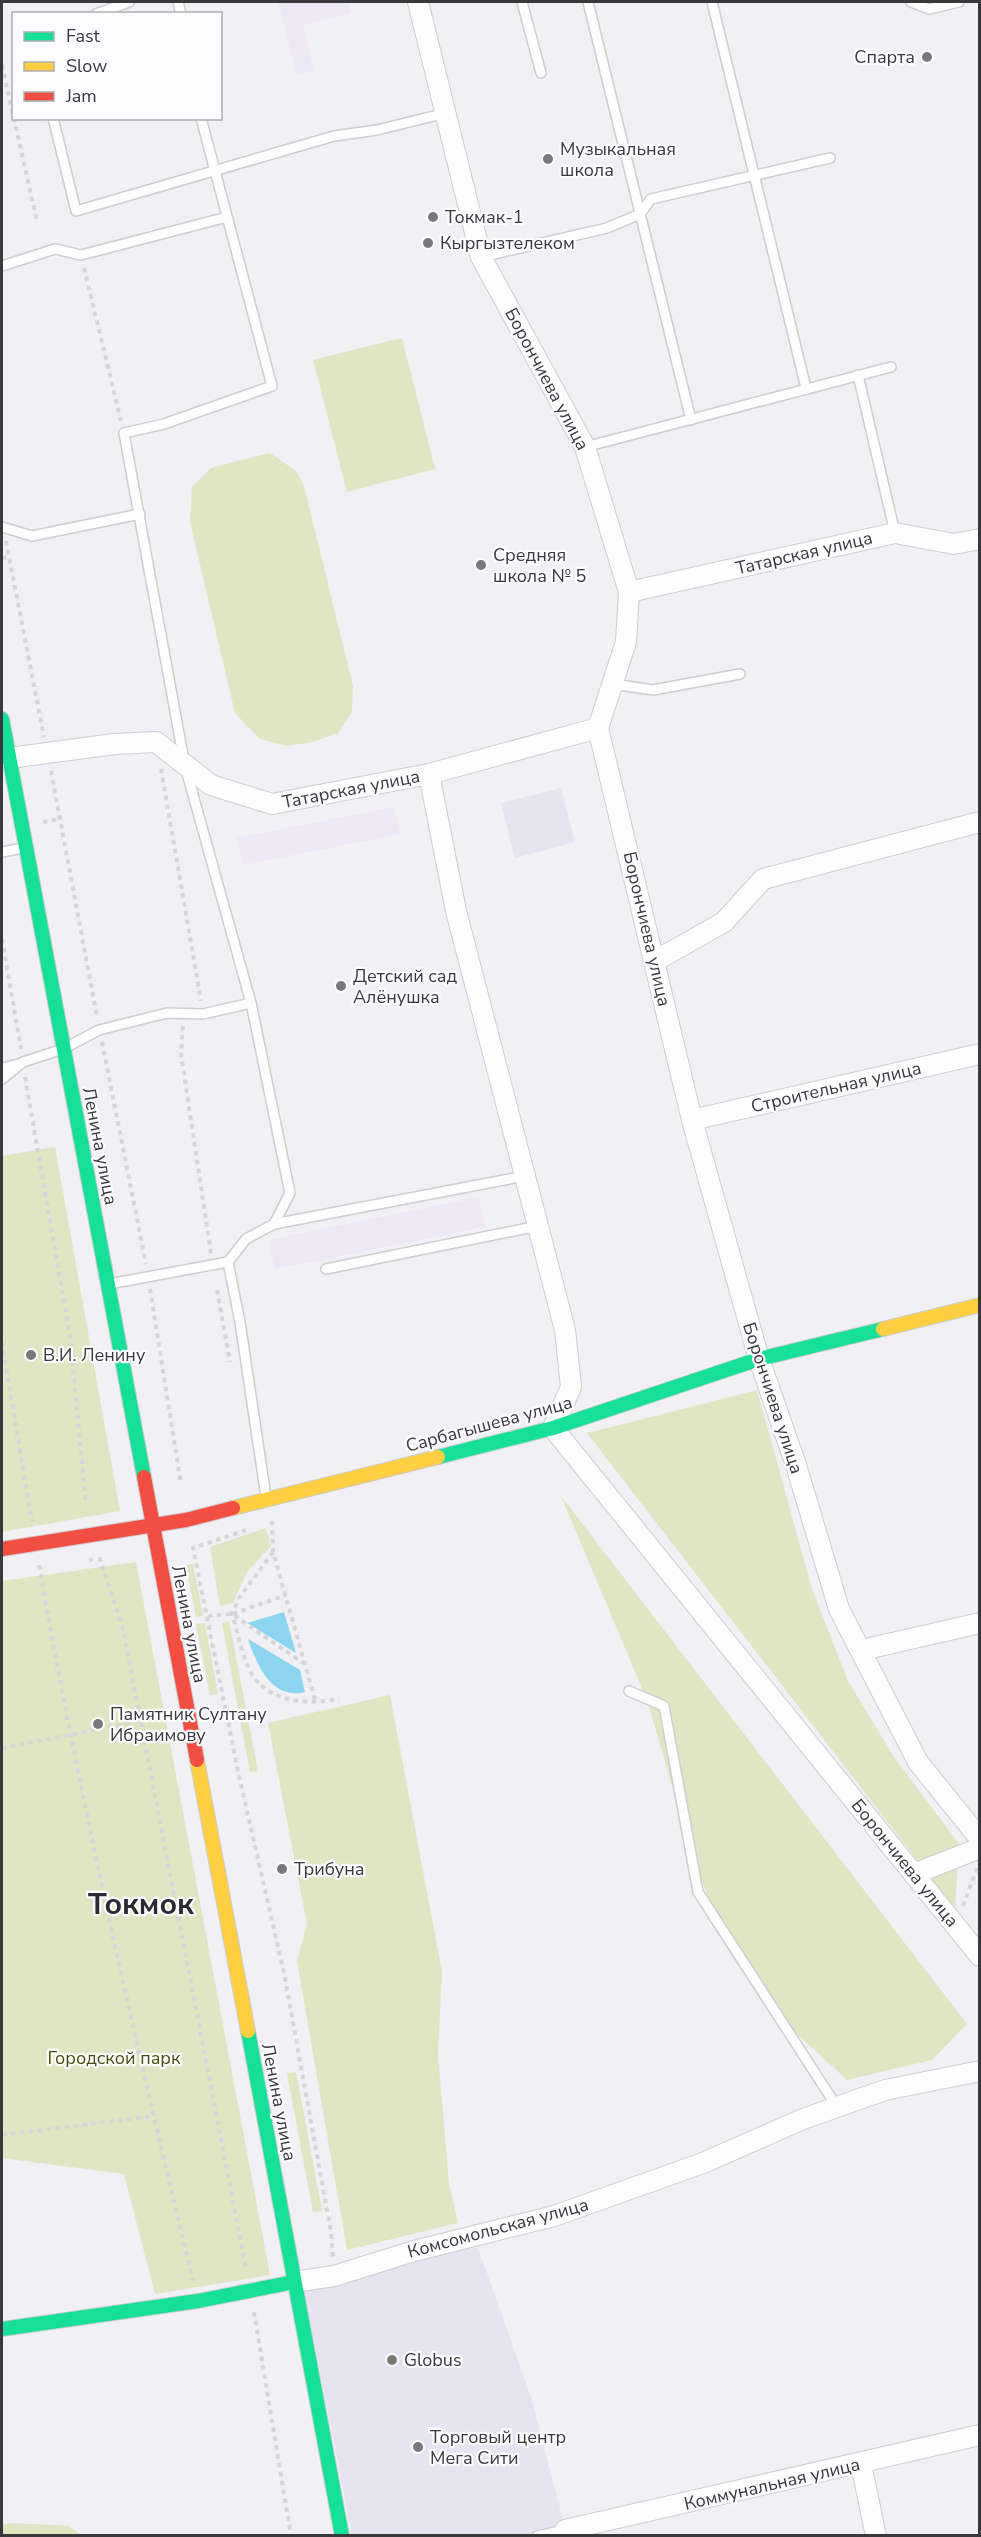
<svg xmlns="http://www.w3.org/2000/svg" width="981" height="2537" font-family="'Nunito Sans',sans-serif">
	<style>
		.built { fill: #e6e4f0 }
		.industrial { fill: #eee7f4 }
		.green { fill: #e0e5c3 }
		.water { fill: #8bd5f1 }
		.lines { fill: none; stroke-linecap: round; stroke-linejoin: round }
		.lane-casing { stroke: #cecdd1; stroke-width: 12 }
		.street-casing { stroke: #cecdd1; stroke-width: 22 }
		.fast-casing { stroke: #cecdd1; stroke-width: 16 }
		.slow-casing { stroke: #cecdd1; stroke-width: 16 }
		.jam-casing { stroke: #cecdd1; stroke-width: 16 }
		.path { stroke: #d6d6d8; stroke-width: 4; stroke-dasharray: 4.5 4.5; stroke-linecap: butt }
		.lane { stroke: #fdfdfe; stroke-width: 9 }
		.street { stroke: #fdfdfe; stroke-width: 20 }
		.fast { stroke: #16e098; stroke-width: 14 }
		.slow { stroke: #ffcf43; stroke-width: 14 }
		.jam { stroke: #f24e42; stroke-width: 14 }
		.poi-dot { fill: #79787d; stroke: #fcfcfe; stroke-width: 2 }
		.labels { text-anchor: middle; stroke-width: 4.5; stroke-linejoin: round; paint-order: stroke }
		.poi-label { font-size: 18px; fill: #39383c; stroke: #fcfcfe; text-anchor: start }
		.street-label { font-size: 18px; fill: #39383c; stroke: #fcfcfe }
		.park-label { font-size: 18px; fill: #484d0c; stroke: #fcfcfe }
		.town-label { font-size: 30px; font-weight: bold; fill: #2b2a32; stroke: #fcfcfe }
	</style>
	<rect width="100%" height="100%" fill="#f0f0f5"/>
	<g class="built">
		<polygon points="561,788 575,842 515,858 501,803"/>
		<polygon points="476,2242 531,2397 567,2535 352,2535 304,2289"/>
	</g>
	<g class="industrial">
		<polygon points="278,2 348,2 351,13 303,25 314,71 297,75"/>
		<polygon points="394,807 400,834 243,865 237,838"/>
		<polygon points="479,1197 485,1227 275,1269 269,1240"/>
	</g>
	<g class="green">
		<polygon points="402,338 435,469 347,492 313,360"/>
		<polygon points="270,453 296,471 304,486 353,686 352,712 338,733 312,742 287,746 260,739 235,713 190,522 192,487 211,468"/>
		<polygon points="55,1147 120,1511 2,1532 2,1156"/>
		<polygon points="757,1390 812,1589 848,1681 894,1757 959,1844 955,1909 587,1433"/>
		<polygon points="561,1496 967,2024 932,2060 847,2080 783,2021 710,1903 684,1827 647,1700"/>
		<polygon points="266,1528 271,1546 247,1572 233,1603 220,1606 210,1547"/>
		<polygon points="136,1562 270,2275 155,2294 124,2174 2,2158 2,1581"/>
		<polygon points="193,1564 203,1616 196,1617 186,1565"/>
		<polygon points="229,1621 258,1771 250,1772 222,1623"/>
		<polygon points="205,1623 218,1694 210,1695 196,1624"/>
		<polygon points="390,1695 442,1972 438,2055 449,2183 458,2223 347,2250 297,1961 307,1924 268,1723"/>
		<polygon points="296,2072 322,2211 313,2212 287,2073"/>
		<polygon points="12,2523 69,2526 81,2535 2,2535 2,2525"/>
	</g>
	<g class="water">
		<polygon points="284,1612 296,1653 247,1623"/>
		<path d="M 248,1639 L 300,1670 L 305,1692 C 271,1700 257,1665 248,1639 Z"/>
	</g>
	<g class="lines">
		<g class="lane-casing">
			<g id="lane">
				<polyline points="178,2 181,14"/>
				<polyline points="522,2 541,73"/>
				<polyline points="588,2 691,420"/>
				<polyline points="712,2 806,388"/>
				<polyline points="911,2 929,9 959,2"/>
				<polyline points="96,14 129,2"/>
				<polyline points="53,118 76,211 334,136 377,130 446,113"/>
				<polyline points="201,118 272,386 164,424 124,433 185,766 251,1003 290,1193 274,1224 246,1239 228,1262 240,1322 266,1497"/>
				<polyline points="481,257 607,228 640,214 651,199 830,158"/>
				<polyline points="2,266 55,249 81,255 227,217"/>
				<polyline points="858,375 895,533"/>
				<polyline points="585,447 891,367"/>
				<polyline points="2,527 32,536 140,514"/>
				<polyline points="613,684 653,690 740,674"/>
				<polyline points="2,852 23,848"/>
				<polyline points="2,1068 18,1064"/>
				<polyline points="2,1079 23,1062 63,1049 99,1030 167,1013 203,1014 251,1003"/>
				<polyline points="274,1224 525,1176"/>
				<polyline points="326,1269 538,1226"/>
				<polyline points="109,1284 228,1262"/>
				<polyline points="629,1691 664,1706 698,1892 837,2107"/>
				<polyline points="537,2536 565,2530"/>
			</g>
		</g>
		<g class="street-casing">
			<g id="street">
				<polyline points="418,2 481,257 585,447 629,592 626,642 598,728 692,1120 759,1359 796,1465 839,1609 918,1762 980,1839"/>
				<polyline points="629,592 895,533 954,544 980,539"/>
				<polyline points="9,758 115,744 156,742 211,785 272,804 429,774 598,728"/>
				<polyline points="429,774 456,911 565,1330 571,1387 553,1428 980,1956"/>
				<polyline points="655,961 724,922 763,879 980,822"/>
				<polyline points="692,1120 980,1054"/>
				<polyline points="862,1650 980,1623"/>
				<polyline points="914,1874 980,1848"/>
				<polyline points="294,2282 334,2276 414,2251 554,2216 703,2163 803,2119 885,2090 980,2071"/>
				<polyline points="861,2464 876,2536"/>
				<polyline points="565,2530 980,2435"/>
			</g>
		</g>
		<g class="fast-casing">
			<g id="fast">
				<polyline points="2,719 144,1477"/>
				<polyline points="438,1457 553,1428 759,1359 883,1329"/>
				<polyline points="248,2031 342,2536"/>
				<polyline points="2,2329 198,2301 294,2282"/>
			</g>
		</g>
		<g class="slow-casing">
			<g id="slow">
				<polyline points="883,1329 980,1305"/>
				<polyline points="233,1508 438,1457"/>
				<polyline points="197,1760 248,2031"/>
			</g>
		</g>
		<g class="jam-casing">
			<g id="jam">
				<polyline points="144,1477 197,1760"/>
				<polyline points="2,1549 186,1520 233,1508"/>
			</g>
		</g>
		<g class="path">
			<polyline points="2,65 37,221"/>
			<polyline points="84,268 121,421"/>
			<polyline points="6,541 44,737"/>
			<polyline points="2,558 9,557"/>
			<polyline points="161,769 201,1001"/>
			<polyline points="51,771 97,1017"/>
			<polyline points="43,822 60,819"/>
			<polyline points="2,939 21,1049"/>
			<polyline points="183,1026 181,1054 211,1253"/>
			<polyline points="102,1042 146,1264"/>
			<polyline points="25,1077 70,1336 86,1504"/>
			<polyline points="150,1289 181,1484"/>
			<polyline points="217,1290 230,1362"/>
			<polyline points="2,1342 32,1522"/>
			<polyline points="272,1521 273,1552 316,1703"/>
			<polyline points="246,1530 193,1548 239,1776 284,1973 331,2232 333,2259"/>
			<path d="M 273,1552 L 239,1598 L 232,1614 C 238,1633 244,1666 256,1680 C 276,1704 311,1704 339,1699"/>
			<polyline points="89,1560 100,1559 123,1629 246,2269"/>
			<path d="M 39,1565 C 81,1806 136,2044 193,2281"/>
			<polyline points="233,1614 286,1595"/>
			<polyline points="208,1616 232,1614 306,1665"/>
			<polyline points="2,1748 140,1721"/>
			<polyline points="963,1906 977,1868"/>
			<polyline points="2,2135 153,2116"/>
			<polyline points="254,2312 291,2536"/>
		</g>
		<use href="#lane" class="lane"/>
		<use href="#street" class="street"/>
		<use href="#fast" class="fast"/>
		<use href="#slow" class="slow"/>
		<use href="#jam" class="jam"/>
	</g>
	<g class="poi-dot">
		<circle cx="927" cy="57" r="6"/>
		<circle cx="548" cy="159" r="6"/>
		<circle cx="433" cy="217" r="6"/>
		<circle cx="428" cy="243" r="6"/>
		<circle cx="481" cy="565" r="6"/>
		<circle cx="341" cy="986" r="6"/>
		<circle cx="31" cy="1355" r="6"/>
		<circle cx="98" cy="1724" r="6"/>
		<circle cx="282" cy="1869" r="6"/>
		<circle cx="392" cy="2360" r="6"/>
		<circle cx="418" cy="2447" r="6"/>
	</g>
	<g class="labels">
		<g class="poi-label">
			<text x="915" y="63" text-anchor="end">Спарта</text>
			<text x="560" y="155">Музыкальная<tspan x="560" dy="21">школа</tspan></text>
			<text x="445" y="223">Токмак-1</text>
			<text x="440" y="249">Кыргызтелеком</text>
			<text x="493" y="561">Средняя<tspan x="493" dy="21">школа № 5</tspan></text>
			<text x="353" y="982">Детский сад<tspan x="353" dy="21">Алёнушка</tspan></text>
			<text x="43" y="1361">В.И. Ленину</text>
			<text x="110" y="1720">Памятник Султану<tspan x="110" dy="21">Ибраимову</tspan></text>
			<text x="294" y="1875">Трибуна</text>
			<text x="404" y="2366">Globus</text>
			<text x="430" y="2443">Торговый центр<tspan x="430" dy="21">Мега Сити</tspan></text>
		</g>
		<g class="street-label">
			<text transform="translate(547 379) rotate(62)" y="6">Борончиева улица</text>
			<text transform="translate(804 553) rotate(-13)" y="6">Татарская улица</text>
			<text transform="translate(351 789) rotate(-11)" y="6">Татарская улица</text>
			<text transform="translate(647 929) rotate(77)" y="6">Борончиева улица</text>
			<text transform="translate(836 1087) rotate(-13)" y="6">Строительная улица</text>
			<text transform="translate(100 1146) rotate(79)" y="6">Ленина улица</text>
			<text transform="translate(773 1398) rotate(72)" y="6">Борончиева улица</text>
			<text transform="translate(489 1424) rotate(-15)" y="6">Сарбагышева улица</text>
			<text transform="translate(189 1624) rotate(79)" y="6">Ленина улица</text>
			<text transform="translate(905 1863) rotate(51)" y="6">Борончиева улица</text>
			<text transform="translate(279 2102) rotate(79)" y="6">Ленина улица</text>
			<text transform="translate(498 2228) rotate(-15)" y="6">Комсомольская улица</text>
			<text transform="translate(772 2484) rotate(-13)" y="6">Коммунальная улица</text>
		</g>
		<g class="park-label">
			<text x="114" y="2064">Городской парк</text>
		</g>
		<g class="town-label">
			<text x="141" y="1914">Токмок</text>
		</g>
	</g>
	<rect width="981" height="2537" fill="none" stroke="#39383c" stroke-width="6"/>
	<rect x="12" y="12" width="210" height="108" fill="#fcfcfe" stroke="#aeaeb0" stroke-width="1.5"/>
	<rect x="24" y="32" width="30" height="9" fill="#16e098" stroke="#aeaeb0" stroke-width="1.5"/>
	<text x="66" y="42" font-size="18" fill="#39383c">Fast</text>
	<rect x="24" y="62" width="30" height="9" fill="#ffcf43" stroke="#aeaeb0" stroke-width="1.5"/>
	<text x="66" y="72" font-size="18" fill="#39383c">Slow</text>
	<rect x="24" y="92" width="30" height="9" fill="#f24e42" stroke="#aeaeb0" stroke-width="1.5"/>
	<text x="66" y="102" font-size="18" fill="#39383c">Jam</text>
</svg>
